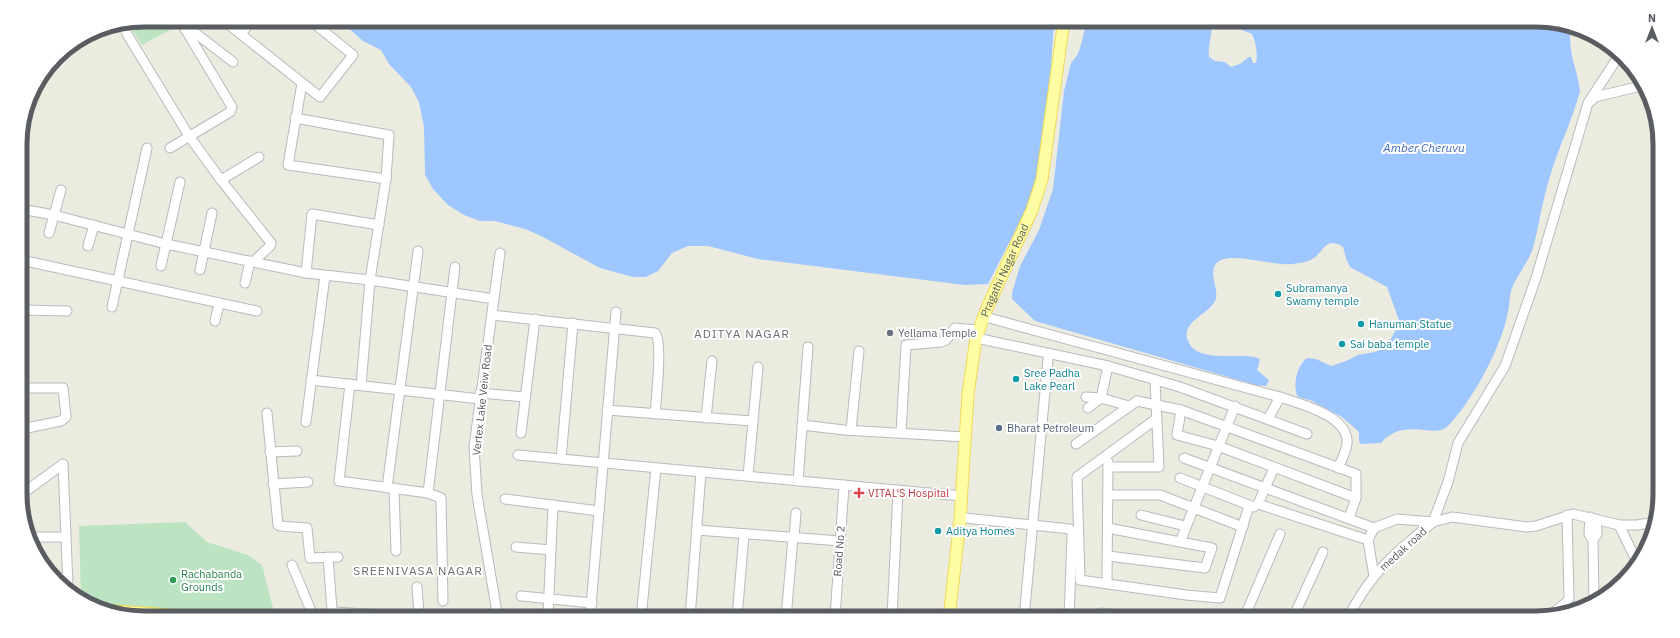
<svg xmlns="http://www.w3.org/2000/svg" width="1680" height="638" font-family="'IBM Plex Sans',sans-serif">
	<style>
		.green { fill: #bce4c2 }
		.water { fill: #9ec6ff }
		.lines { fill: none; stroke-linecap: round; stroke-linejoin: round }
		.minor-casing { stroke: #b8babf; stroke-width: 11 }
		.major-casing { stroke: #f0db55; stroke-width: 13 }
		.minor { stroke: #fff; stroke-width: 9 }
		.major { stroke: #fffda3; stroke-width: 11 }
		.culture-dot { fill: #0f9aa8; stroke: #fff; stroke-width: 1.5 }
		.worship-dot { fill: #6b7280; stroke: #fff; stroke-width: 1.5 }
		.service-dot { fill: #5c6f8a; stroke: #fff; stroke-width: 1.5 }
		.health-dot { fill: #e0444e; stroke: #fff; stroke-width: 1.5 }
		.leisure-dot { fill: #2e9e5b; stroke: #fff; stroke-width: 1.5 }
		.labels { text-anchor: middle; stroke-width: 4; stroke-linejoin: round; paint-order: stroke }
		.street-label { font-size: 11px; fill: #595c61; stroke: #fff }
		.culture-label { font-size: 11px; fill: #0d838f; stroke: #fff; text-anchor: start }
		.worship-label { font-size: 11px; fill: #5b616d; stroke: #fff; text-anchor: start }
		.service-label { font-size: 11px; fill: #4e5e75; stroke: #fff; text-anchor: start }
		.health-label { font-size: 11px; fill: #be3a42; stroke: #fff; text-anchor: start }
		.leisure-label { font-size: 11px; fill: #27864d; stroke: #fff; text-anchor: start }
		.water-label { font-size: 12px; font-style: italic; fill: #416dc1; stroke: #fff }
		.neighbourhood-label { font-size: 12px; letter-spacing: 1px; fill: #6a6d73; stroke: #fff }
		.rim { fill: none; stroke: #595c61; stroke-width: 5 }
	</style>
	<rect width="100%" height="100%" fill="#ecebe0"/>
	<g class="green">
		<polygon points="144,20 173,20 179,25 142,45 133,31 130,23"/>
		<polygon points="185,522 207,542 248,555 262,565 273,608 272,618 144,618 104,611 81,596 79,526"/>
	</g>
	<g class="water">
		<polygon points="339,20 1054,20 1051,68 1037,179 1028,206 988,284 965,285 758,259 708,246 688,246 672,253 658,271 646,277 633,277 600,268 541,236 525,229 495,221 480,221 464,215 448,205 433,189 425,175 424,127 419,102 411,87 389,64 381,50 363,41"/>
		<path d="M 1087,20 L 1211,20 C 1214,33 1207,44 1209,57 L 1215,61 L 1225,62 L 1231,67 L 1240,64 L 1249,57 L 1251,57 L 1253,63 L 1256,63 C 1258,54 1256,43 1252,34 L 1240,29 L 1235,20 L 1536,20 L 1571,26 C 1567,53 1577,66 1580,91 C 1572,122 1557,150 1549,180 C 1542,202 1539,226 1533,248 C 1528,263 1516,276 1511,291 C 1509,298 1510,305 1508,312 C 1501,348 1473,400 1448,426 C 1434,440 1405,416 1381,443 L 1361,444 L 1359,441 L 1359,432 L 1342,417 L 1310,400 L 1298,397 C 1292,386 1297,365 1307,358 L 1316,359 L 1331,366 L 1346,361 L 1358,355 L 1375,352 L 1386,347 L 1400,323 L 1387,287 L 1350,267 L 1347,261 L 1343,247 C 1326,236 1324,251 1314,258 C 1309,262 1299,263 1293,264 C 1274,266 1235,253 1221,260 C 1204,268 1221,290 1215,301 C 1208,315 1180,322 1188,341 C 1197,364 1240,352 1258,358 L 1260,360 L 1257,370 L 1269,380 L 1266,386 L 1256,385 L 1035,321 L 1012,299 L 1012,293 L 1020,266 L 1039,230 L 1053,189 L 1064,91 L 1071,63 L 1078,54 L 1082,41 Z"/>
	</g>
	<g class="lines">
		<g class="minor-casing">
			<g id="minor">
				<polyline points="223,20 320,97 353,55 310,20"/>
				<polyline points="124,24 127,34 189,136 221,180 271,243 270,246 253,262"/>
				<polyline points="185,25 233,62"/>
				<polyline points="241,34 252,20"/>
				<polyline points="302,83 288,165 386,179"/>
				<polyline points="1591,101 1595,97 1641,86"/>
				<polyline points="295,118 389,135 386,179 370,280 361,385"/>
				<polyline points="170,148 230,112 232,107 181,22"/>
				<polyline points="221,180 259,157"/>
				<polyline points="21,188 23,181"/>
				<polyline points="21,209 54,215 166,244 306,273 370,280 494,299"/>
				<polyline points="49,233 61,190"/>
				<polyline points="88,246 94,225"/>
				<polyline points="21,260 257,311"/>
				<polyline points="161,266 180,182"/>
				<polyline points="200,270 212,213"/>
				<polyline points="306,273 312,214 379,225"/>
				<polyline points="245,283 250,261"/>
				<polyline points="112,307 147,148"/>
				<polyline points="21,310 67,311"/>
				<path d="M 492,315 L 655,333 C 663,341 656,400 655,414"/>
				<path d="M 989,318 L 1280,397 C 1300,404 1350,416 1347,444 C 1346,452 1341,461 1338,468"/>
				<polyline points="215,321 219,304"/>
				<polyline points="981,339 1108,366 1180,387 1307,434"/>
				<polyline points="1108,366 1101,398 1129,406"/>
				<polyline points="311,380 480,399"/>
				<polyline points="350,384 339,481 428,493 441,498 443,601"/>
				<polyline points="22,388 63,388 66,417 61,421 22,429"/>
				<polyline points="480,393 525,397"/>
				<polyline points="1086,397 1101,398"/>
				<polyline points="1088,408 1101,398"/>
				<polyline points="607,410 752,421"/>
				<polyline points="1181,410 1177,435 1218,446 1356,498"/>
				<polyline points="267,413 278,525 280,526 307,528 310,558 338,557"/>
				<polyline points="706,418 712,361"/>
				<polyline points="1156,419 1077,477 1080,580 1186,595 1220,598 1249,506"/>
				<polyline points="1268,419 1280,397"/>
				<polyline points="306,422 325,276"/>
				<polyline points="802,425 844,430 965,437"/>
				<polyline points="851,430 859,351"/>
				<polyline points="521,433 535,319"/>
				<polyline points="901,433 906,345 941,342 946,340 955,328 978,330"/>
				<polyline points="1076,444 1137,401 1181,410 1356,474 1356,498 1349,518"/>
				<polyline points="270,452 297,451"/>
				<polyline points="518,455 962,496"/>
				<polyline points="1184,458 1374,528"/>
				<polyline points="561,459 573,323"/>
				<polyline points="1108,467 1159,467 1155,380"/>
				<polyline points="1274,468 1258,504 1368,540"/>
				<polyline points="748,476 758,367"/>
				<polyline points="1180,478 1254,507"/>
				<polyline points="798,481 808,347"/>
				<polyline points="273,484 308,482"/>
				<polyline points="387,488 418,251"/>
				<polyline points="394,488 396,551"/>
				<polyline points="428,493 455,267"/>
				<polyline points="22,494 63,464 66,537 32,537"/>
				<polyline points="1108,495 1160,495 1243,527"/>
				<polyline points="505,499 599,511"/>
				<polyline points="1141,515 1185,526"/>
				<polyline points="1590,517 1589,534 1593,540 1597,534 1596,519"/>
				<polyline points="965,518 1070,529"/>
				<polyline points="1433,522 1448,482 1458,443 1505,366 1536,278 1588,103 1620,54"/>
				<polyline points="1619,525 1638,564"/>
				<polyline points="1108,528 1180,542 1235,406"/>
				<polyline points="697,530 840,541"/>
				<polyline points="66,537 68,587"/>
				<polyline points="794,538 796,513"/>
				<polyline points="1593,540 1594,602"/>
				<polyline points="516,547 551,550"/>
				<polyline points="1108,556 1205,568 1212,548 1180,542"/>
				<polyline points="328,557 332,610 334,612 416,617 419,614 417,587"/>
				<polyline points="292,565 314,618"/>
				<polyline points="1374,576 1368,540 1374,528 1397,519 1433,522 1452,517 1527,527 1536,526 1573,514 1619,525 1637,525 1655,522"/>
				<polyline points="54,578 68,577"/>
				<polyline points="1107,583 1108,462"/>
				<polyline points="521,596 592,603"/>
				<polyline points="1101,613 1147,618"/>
				<polyline points="548,615 553,505"/>
				<polyline points="1548,617 1568,601 1569,597 1567,515"/>
				<polyline points="498,618 477,495 474,447 500,253"/>
				<polyline points="590,618 616,312"/>
				<polyline points="641,618 656,468"/>
				<polyline points="690,618 701,472"/>
				<polyline points="737,618 744,534"/>
				<polyline points="786,618 793,538"/>
				<polyline points="835,618 844,485"/>
				<polyline points="892,618 898,491"/>
				<polyline points="1024,618 1048,359"/>
				<polyline points="1069,618 1072,535"/>
				<polyline points="1244,618 1280,534"/>
				<polyline points="1293,618 1323,552"/>
				<path d="M 1348,618 C 1370,573 1396,552 1433,522"/>
			</g>
		</g>
		<g class="major-casing">
			<g id="major">
				<polyline points="101,610 213,618"/>
				<path id="s1" d="M 949,618 L 960,520 L 968,394 L 976,338 L 987,308 L 1032,210 L 1042,179 L 1064,20"/>
			</g>
		</g>
		<use href="#minor" class="minor"/>
		<use href="#major" class="major"/>
	</g>
	<g class="culture-dot">
		<circle cx="1278" cy="294" r="4"/>
		<circle cx="1361" cy="324" r="4"/>
		<circle cx="1342" cy="344" r="4"/>
		<circle cx="1016" cy="379" r="4"/>
		<circle cx="938" cy="531" r="4"/>
	</g>
	<circle class="worship-dot" cx="890" cy="333" r="4"/>
	<circle class="service-dot" cx="999" cy="428" r="4"/>
	<path class="health-dot" d="M857 487h4v4h4v4h-4v4h-4v-4h-4v-4h4z"/>
	<circle class="leisure-dot" cx="173" cy="580" r="4"/>
	<g class="labels">
		<g class="street-label">
			<text dy="4" stroke="none"><textPath href="#s1" startOffset="355">Pragathi Nagar Road</textPath></text>
			<text transform="translate(482 400) rotate(-84)" y="4">Vertex Lake Veiw Road</text>
			<text transform="translate(1403 549) rotate(-42)" y="4">medak road</text>
			<text transform="translate(839 551) rotate(-86)" y="4">Road No 2</text>
		</g>
		<g class="culture-label">
			<text x="1286" y="292">Subramanya<tspan x="1286" dy="13">Swamy temple</tspan></text>
			<text x="1369" y="328">Hanuman Statue</text>
			<text x="1350" y="348">Sai baba temple</text>
			<text x="1024" y="377">Sree Padha<tspan x="1024" dy="13">Lake Pearl</tspan></text>
			<text x="946" y="535">Aditya Homes</text>
		</g>
		<g class="worship-label">
			<text x="898" y="337">Yellama Temple</text>
		</g>
		<g class="service-label">
			<text x="1007" y="432">Bharat Petroleum</text>
		</g>
		<g class="health-label">
			<text x="868" y="497">VITAL'S Hospital</text>
		</g>
		<g class="leisure-label">
			<text x="181" y="578">Rachabanda<tspan x="181" dy="13">Grounds</tspan></text>
		</g>
		<g class="water-label">
			<text x="1424" y="152">Amber Cheruvu</text>
		</g>
		<g class="neighbourhood-label">
			<text x="742" y="338">ADITYA NAGAR</text>
			<text x="418" y="575">SREENIVASA NAGAR</text>
		</g>
	</g>
	<path d="M0 0H1680V638H0ZM144 27H1536A117 117 0 0 1 1653 144V494A117 117 0 0 1 1536 611H144A117 117 0 0 1 27 494V144A117 117 0 0 1 144 27Z" fill="#fff" fill-rule="evenodd"/>
	<path class="rim" d="M144 27H1536A117 117 0 0 1 1653 144V494A117 117 0 0 1 1536 611H144A117 117 0 0 1 27 494V144A117 117 0 0 1 144 27Z"/>
	<g transform="translate(1652 28)" stroke="#ffffff" stroke-width="3" paint-order="stroke">
	<path d="M0-3L7 15L0 10L-7 15Z" fill="#595c61"/>
	<text y="-6" font-size="11" font-weight="bold" text-anchor="middle" fill="#595c61">N</text>
	</g>
</svg>
